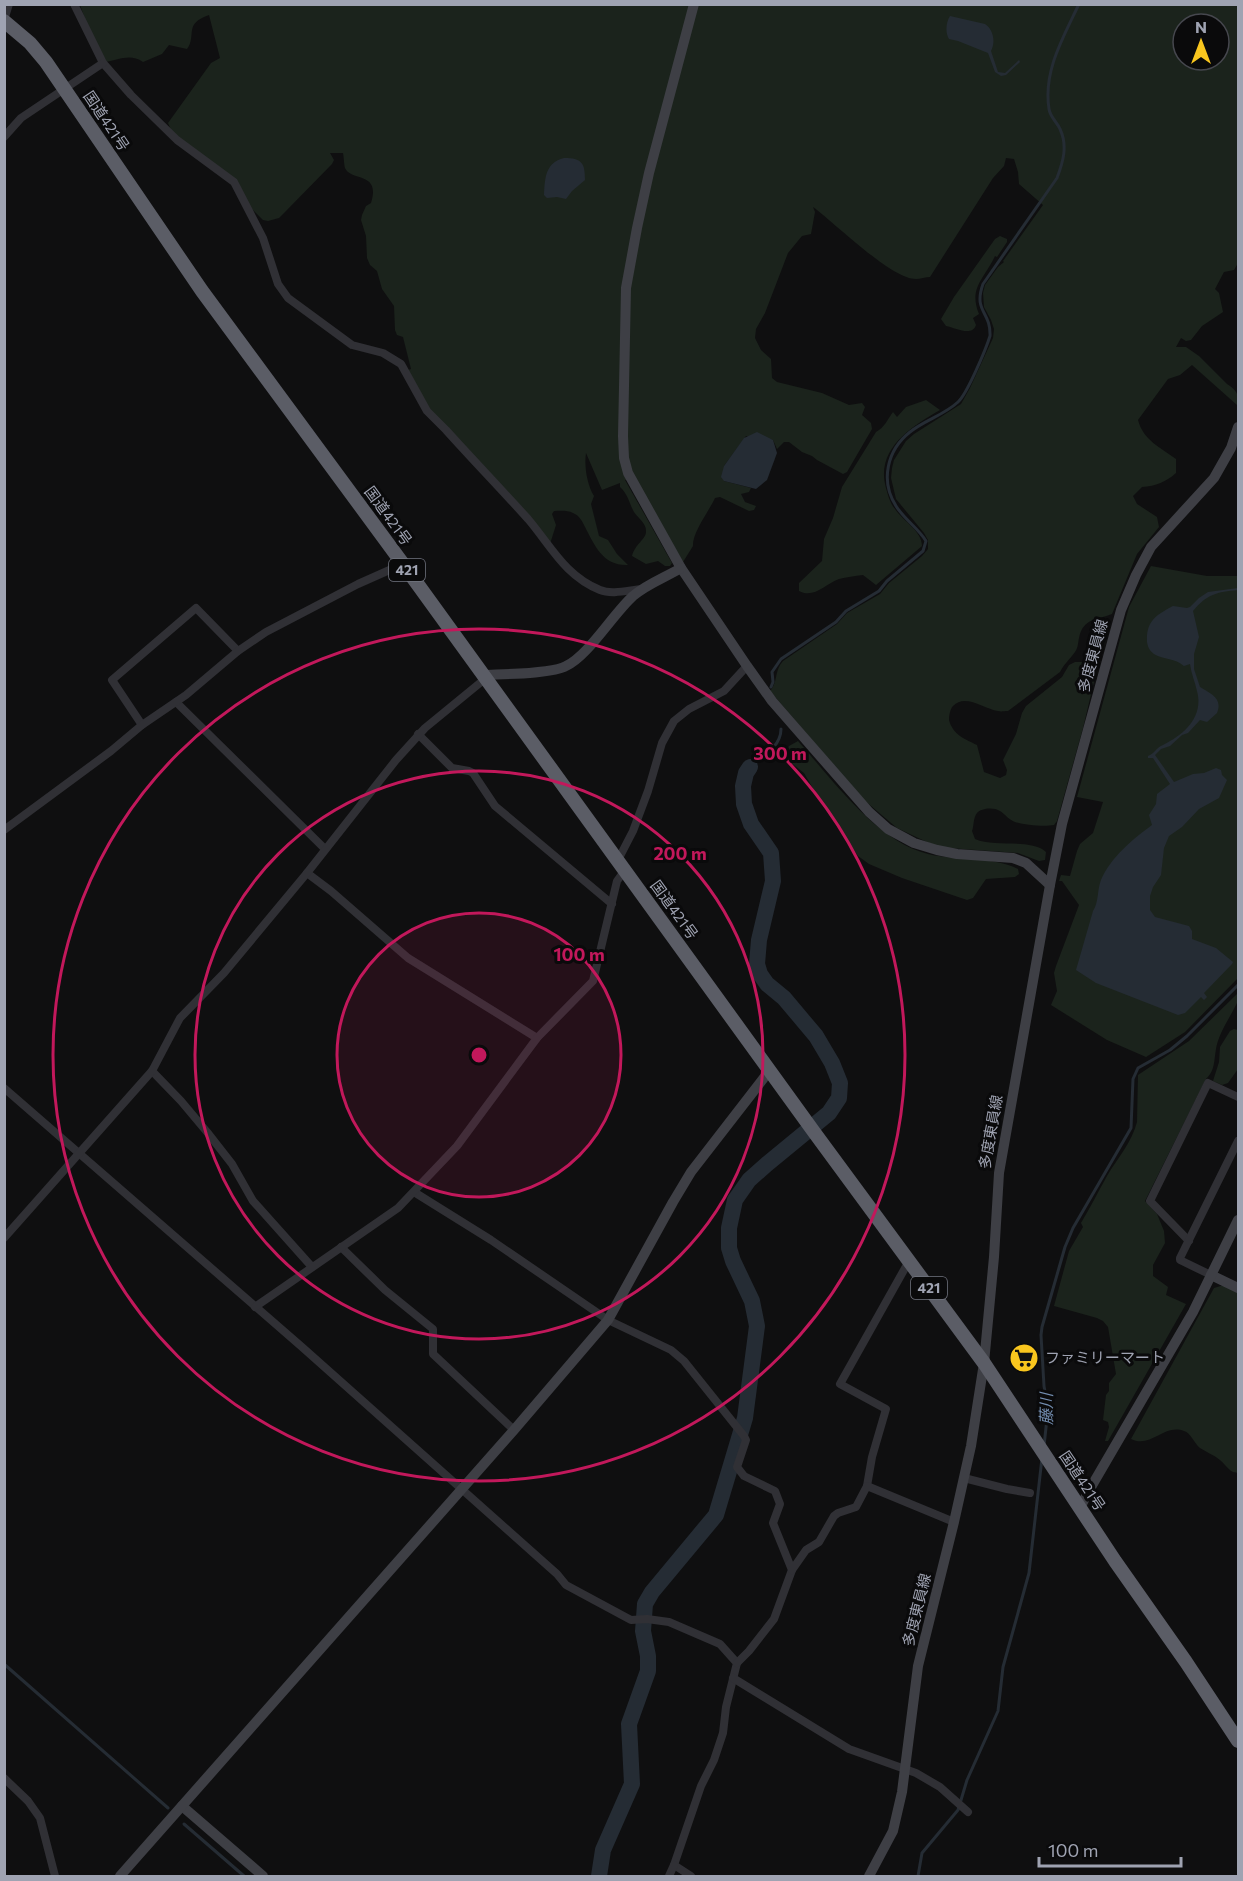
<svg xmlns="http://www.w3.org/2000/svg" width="1243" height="1881" font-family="Commissioner,'Noto Sans JP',sans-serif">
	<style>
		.green { fill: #1b231c; fill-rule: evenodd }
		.water { fill: #252c34 }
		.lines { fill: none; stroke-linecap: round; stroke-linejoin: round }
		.stream { stroke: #252c34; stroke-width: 3 }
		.river { stroke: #252c34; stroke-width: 16 }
		.street { stroke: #303035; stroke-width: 8 }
		.secondary { stroke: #3e3f45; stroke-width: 10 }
		.highway { stroke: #5b5d66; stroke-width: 14 }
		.ring { fill: none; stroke: #c2185b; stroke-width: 3 }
		.labels { text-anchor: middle; stroke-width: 6; stroke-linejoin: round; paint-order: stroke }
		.shield { fill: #0a0a0b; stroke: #727580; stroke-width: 1.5 }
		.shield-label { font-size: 14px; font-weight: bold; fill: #9fa3b2 }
		.street-label { font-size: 15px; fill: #9fa3b2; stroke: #0a0a0b }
		.poi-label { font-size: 15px; fill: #9fa3b2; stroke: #0a0a0b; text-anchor: start }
		.water-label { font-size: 16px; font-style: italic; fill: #738db0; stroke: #0a0a0b }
		.centre { fill: #c2185b; stroke: #0a0a0b; stroke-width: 3 }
		.ring-label { font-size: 18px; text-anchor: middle; font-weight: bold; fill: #c2185b; stroke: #0a0a0b; stroke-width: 6; stroke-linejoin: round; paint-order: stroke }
	</style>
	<rect width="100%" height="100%" fill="#0f0f10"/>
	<g class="green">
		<path d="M 80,5 L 1238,5 L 1238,263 L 1234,270 L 1224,272 L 1215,289 L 1219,293 L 1223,312 L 1202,326 L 1191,340 L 1186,341 L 1181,338 L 1176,347 L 1186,347 L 1199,356 L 1227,384 C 1235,389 1241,395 1237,405 L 1192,365 L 1180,375 L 1168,379 L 1138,420 C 1143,440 1161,448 1176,459 L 1176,473 C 1166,482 1156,486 1142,487 L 1133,496 L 1137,504 L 1157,517 L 1159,527 L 1137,554 L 1112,614 C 1097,620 1083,618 1079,638 C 1078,643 1078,648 1075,652 C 1070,659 1064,664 1060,672 L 1008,711 C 1003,711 1002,712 998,711 C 984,709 965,693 953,706 C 950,709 949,716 949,720 C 953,735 965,739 977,745 L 984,772 L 1000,778 L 1006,775 L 1007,770 L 1003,760 L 1016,734 L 1022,713 L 1026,706 L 1062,677 L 1069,665 L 1075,662 L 1089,662 L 1095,665 L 1097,669 L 1083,728 L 1057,821 L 1054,825 C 1044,827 1025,825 1015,822 C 1009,820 1005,814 1000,811 C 994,807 981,808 977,813 C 973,818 974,826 972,831 L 975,839 C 995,848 1031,838 1046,852 L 1045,860 L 1039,861 L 1018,853 L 949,848 L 931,844 L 897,828 L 864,800 L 770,691 C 778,683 774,671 783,661 L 837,624 L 847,613 L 880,594 L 889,583 L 922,556 L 928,549 L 928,540 L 924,533 L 896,499 L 891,478 L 892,468 L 894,460 L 906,441 L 914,434 L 961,404 L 970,388 L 993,338 L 994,329 L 991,320 L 984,307 L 983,293 L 985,285 L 998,267 L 1004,262 L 1003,261 L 1043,205 L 1019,184 L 1018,172 L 1014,159 L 1006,158 L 1004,166 L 993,178 L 930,277 C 926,277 920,279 916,279 C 891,279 835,223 813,207 L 815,212 L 811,234 L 802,236 L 788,253 L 765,313 L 756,329 L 755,338 L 761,350 L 771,359 L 772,378 L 777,382 L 822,393 L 849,405 L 862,403 L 865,407 L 862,415 L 871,423 L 872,429 L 847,472 L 843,474 L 817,460 L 812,456 L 802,452 L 789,442 L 784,442 L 777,449 L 773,440 L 746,436 L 724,466 L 724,481 L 751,488 L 749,492 L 741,494 L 745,502 L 756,506 L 754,510 L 749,511 L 720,497 L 715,498 C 709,511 692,533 693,546 L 683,562 L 635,479 L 625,480 L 672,563 L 670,566 L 665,566 L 658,561 L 646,564 L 632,556 C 635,544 646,539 646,532 C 647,524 638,518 634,512 C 629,503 628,494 620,487 L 620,483 L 602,490 L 586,453 C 584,466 587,485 594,496 L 591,504 L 599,536 L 608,540 L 617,554 L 628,565 C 603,566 595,546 585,527 C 582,521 580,516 573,513 C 567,510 560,511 554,511 L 552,514 L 556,525 L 550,544 L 435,418 L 408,370 L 411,369 L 403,337 L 397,335 L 395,330 L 394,306 L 382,289 L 377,271 L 370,265 L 367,258 L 366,236 L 361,220 L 362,215 L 366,206 L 371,203 C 381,171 351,182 345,168 C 344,165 344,158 343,153 L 330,153 L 334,160 L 332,164 L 286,211 L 279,218 L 268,221 L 263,220 L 247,204 L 241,193 L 172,132 L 168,123 L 211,63 L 220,58 L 209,15 C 183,24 197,35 187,49 L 169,45 L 162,54 L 143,62 C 130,53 119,60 105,62 L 88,27 ZM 1183,24 L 1219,24 L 1219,60 L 1183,60 Z"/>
		<path d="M 1000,236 L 1007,239 L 1007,242 L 997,257 L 995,256 C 985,278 968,288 979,314 L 973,318 L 976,325 C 972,337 956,328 946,326 L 941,319 L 954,297 L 995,239 Z"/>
		<path d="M 926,400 L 940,410 C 911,427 875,449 886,488 C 888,495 890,503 895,509 C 903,521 922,531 922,546 L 876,585 L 863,575 C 855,576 846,577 839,579 C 825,584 814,599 799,591 L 799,583 L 822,561 L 824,539 L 833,518 L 842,487 L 876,432 C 885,427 887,420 893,412 L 897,417 L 906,407 Z"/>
		<polygon points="1151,566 1207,576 1238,576 1238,978 1185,1032 1146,1057 1107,1040 1051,1005 1057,991 1054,973 1056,966 1079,905 1062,881 1059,881 1061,875 1070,876 1077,851 1080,844 1093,833 1103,802 1077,797 1129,607"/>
		<path d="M 798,741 C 832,779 876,841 928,854 C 955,861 994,856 1018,869 L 1019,874 L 1015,877 L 986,879 L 973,898 L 967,900 L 902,878 L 869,864 L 858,856 L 825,809 L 804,773 L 790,762 L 785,754 L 789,746 Z"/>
		<path d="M 1237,994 L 1238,1001 C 1232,1014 1218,1034 1216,1049 C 1214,1060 1215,1071 1206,1079 L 1145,1201 L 1157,1214 L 1164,1231 L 1165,1243 L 1153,1265 L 1153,1276 L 1168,1287 L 1166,1295 L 1186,1304 L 1108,1441 L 1105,1441 L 1109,1427 L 1108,1422 L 1103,1420 L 1106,1395 L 1109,1391 L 1109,1383 L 1116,1374 L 1108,1327 L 1103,1321 L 1097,1318 L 1054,1306 L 1069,1251 L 1083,1227 L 1081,1223 C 1090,1208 1098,1192 1107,1176 C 1117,1159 1132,1142 1137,1122 L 1138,1075 L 1189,1041 Z"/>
		<polygon points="1234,1029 1238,1030 1238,1069 1228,1083 1222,1085 1213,1081 1219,1062 1220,1047 1230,1031"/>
		<path d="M 1224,1285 L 1238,1292 L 1238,1473 C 1235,1472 1233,1473 1230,1470 C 1226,1467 1224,1463 1220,1460 C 1214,1455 1206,1452 1200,1448 C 1194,1443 1191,1433 1184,1431 C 1164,1423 1151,1449 1131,1439 L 1214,1288 Z"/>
	</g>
	<g class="water">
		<path d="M 950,16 L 985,24 C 993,29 996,42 991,51 L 998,72 L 1005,73 L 1019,60 L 1020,62 L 1006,75 L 1001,76 L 995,72 L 988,53 L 958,41 L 949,39 C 945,33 946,22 950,16 Z"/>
		<path d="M 564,158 C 582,158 585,163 585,180 L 572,191 L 566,199 L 557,197 L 547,198 L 544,195 C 545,178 545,163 564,158 Z"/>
		<polygon points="757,432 773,440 777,453 767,480 756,489 724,481 721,477 724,466 744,438"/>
		<path d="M 1238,588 L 1238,590 C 1217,592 1207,594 1193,611 L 1199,637 L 1194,654 L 1194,669 L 1200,687 C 1211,694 1223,698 1217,713 L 1207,722 L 1200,720 L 1188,733 L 1182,735 L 1170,746 L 1161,749 L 1155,755 L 1174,782 L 1193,774 L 1204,773 L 1216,768 L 1221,770 L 1222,775 L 1227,780 L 1219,798 L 1199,809 L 1182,827 L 1169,836 L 1164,848 L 1161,875 L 1153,887 L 1150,896 L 1150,910 L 1155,917 L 1189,926 L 1192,931 L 1192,939 L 1216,948 L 1233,962 L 1232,964 L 1204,993 L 1207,997 L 1204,1000 L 1201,997 L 1185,1013 L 1178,1015 L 1096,983 L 1076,970 L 1093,911 C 1099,902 1097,890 1101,880 C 1111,857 1133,839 1152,825 L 1149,815 L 1156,804 L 1157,794 L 1170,784 L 1153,758 L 1148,758 L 1148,756 C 1154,754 1157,747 1163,745 C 1184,735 1204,717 1197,691 C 1195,682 1191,673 1190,664 L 1184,666 C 1175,658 1164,660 1154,654 C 1149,650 1148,647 1147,642 C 1146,621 1156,615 1173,606 L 1187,608 L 1190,607 L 1199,598 L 1208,592 Z"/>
	</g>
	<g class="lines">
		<g class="stream">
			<path d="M 771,687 L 773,682 L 772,672 L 781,659 L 836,622 L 846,611 L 879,591 L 887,581 L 923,551 L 926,541 C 918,528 904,519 896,506 C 880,481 887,450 910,432 C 925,420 944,415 958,402 C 967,394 986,349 990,336 C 991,311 973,312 983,284 L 1057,178 C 1063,162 1068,146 1060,129 C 1057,122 1050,117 1049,109 C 1043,71 1063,38 1079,4"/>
			<path d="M 750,767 C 762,757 781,747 781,729"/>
			<polyline points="1044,1446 1048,1409 1044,1386 1041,1335 1042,1327 1065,1247 1073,1228 1131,1128 1133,1079 1138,1068 1170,1050 1187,1036 1238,985"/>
			<polyline points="4,1664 168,1808"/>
			<polyline points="184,1824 244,1876"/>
			<polyline points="918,1876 922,1853 958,1810 967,1780 998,1711 1003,1667 1029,1573 1042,1458"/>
		</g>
		<polyline class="river" points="599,1876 603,1850 632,1784 629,1724 648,1671 648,1656 643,1631 645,1604 652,1592 716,1515 745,1418 757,1326 752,1301 733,1261 729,1248 729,1228 735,1200 749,1180 767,1164 829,1113 839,1098 840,1083 832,1063 816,1036 784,998 767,984 760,974 757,964 759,940 773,881 771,853 751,824 744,804 743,786 746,773 750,767"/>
		<g class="street">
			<path d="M 74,4 L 103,63 L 131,95 L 177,140 L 234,182 L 263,238 L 278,284 L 288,298 L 352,345 L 383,353 L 401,364 L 427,411 L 446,430 C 473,460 501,489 528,519 C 551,546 565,576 600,590 C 612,595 629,590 642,589"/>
			<polyline points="4,20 9,4"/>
			<polyline points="4,137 21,118 103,63"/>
			<polyline points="176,702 325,849"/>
			<polyline points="142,725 112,680 196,608 238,651"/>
			<polyline points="418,734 452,768 469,771 473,773 495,806 612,904"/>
			<polyline points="4,830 111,751 142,725 186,695 238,651 266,632 358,584 403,564"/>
			<polyline points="618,860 633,831 648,791 662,743 674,721 689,709 724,691 747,666"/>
			<polyline points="307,873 331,891 408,958 537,1038"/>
			<polyline points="152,1071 181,1101 207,1132 232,1164 253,1201 312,1267"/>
			<polyline points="4,1088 302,1347 557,1574 566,1585 631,1620 647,1619 669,1622 720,1644 737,1663 726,1707 723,1733 714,1760 701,1786 674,1865 691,1876"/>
			<polyline points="414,1192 491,1240 608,1320 671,1350 684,1361 744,1436 746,1440 737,1467 744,1476 775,1491 780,1504 773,1523 792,1570 774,1619 749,1651 737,1663"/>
			<polyline points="4,1238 152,1071 180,1018 224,973 307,873 396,760 425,728 486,678"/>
			<polyline points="1189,1241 1150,1201 1208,1083 1238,1097"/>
			<polyline points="341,1247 385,1290 433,1329 433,1354 514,1430"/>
			<polyline points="1211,1275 1180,1260 1180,1258 1238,1141"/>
			<polyline points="255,1307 398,1208 457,1146 537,1038 593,981 617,881 625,870"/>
			<polyline points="964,1478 1007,1489 1030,1493"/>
			<polyline points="867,1486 872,1457 886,1409 840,1384 909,1261"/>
			<polyline points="792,1570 806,1550 819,1542 834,1516 838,1513 856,1507 867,1486 954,1522"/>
			<polyline points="733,1678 849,1749 916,1773 940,1787 968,1812"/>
			<polyline points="4,1778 28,1801 40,1818 55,1876"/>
			<polyline points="669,1876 674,1865"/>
		</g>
		<g class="secondary">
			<polyline points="694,4 649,173 637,228 626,288 623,436 624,458 628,473 681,568 747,666 772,701 869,812 888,829 914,843 937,850 957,854 1013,858 1026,863 1050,885"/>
			<path d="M 483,675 C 502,674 552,674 566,666 C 588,656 613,614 633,596 C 647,584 666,577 681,568"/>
			<polyline points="1211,1275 1238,1288"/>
			<polyline points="1080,1508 1087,1494 1193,1312 1238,1220"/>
			<polyline points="182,1806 263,1876"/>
			<polyline points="120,1876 514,1430 608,1320 673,1202 691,1172 770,1070"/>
			<polyline points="869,1876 893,1831 902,1792 918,1666 954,1522 971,1446 984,1363 994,1257 999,1173 1050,885 1062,824 1121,610 1136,575 1151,547 1214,478 1231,448 1238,427"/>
		</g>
		<polyline class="highway" points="4,21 30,43 46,62 202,291 403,564 814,1132 984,1363 1115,1561 1186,1662 1238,1741"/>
	</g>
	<circle cx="479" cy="1055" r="142" fill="#c2185b" fill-opacity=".12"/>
	<g class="ring">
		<circle cx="479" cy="1055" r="142"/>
		<circle cx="479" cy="1055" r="284"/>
		<circle cx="479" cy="1055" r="426"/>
	</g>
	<defs>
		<g id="supermarket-disc" transform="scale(1.5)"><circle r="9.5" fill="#f9c61e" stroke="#0a0a0b"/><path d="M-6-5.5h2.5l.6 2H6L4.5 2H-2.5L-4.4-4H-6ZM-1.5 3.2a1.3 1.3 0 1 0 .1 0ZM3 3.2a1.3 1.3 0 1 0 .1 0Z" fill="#111"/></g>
	</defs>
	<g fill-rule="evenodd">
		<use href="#supermarket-disc" x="1024" y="1358"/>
	</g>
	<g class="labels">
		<g class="shield">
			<rect x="389" y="559" width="36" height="22" rx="4.5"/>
			<rect x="911" y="1277" width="36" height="22" rx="4.5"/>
		</g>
		<g class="shield-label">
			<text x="407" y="575">421</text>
			<text x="929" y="1293">421</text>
		</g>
		<g class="street-label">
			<text transform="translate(106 121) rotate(56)" y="5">国道421号</text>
			<text transform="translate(388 516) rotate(54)" y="5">国道421号</text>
			<text transform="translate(1093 656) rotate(-75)" y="5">多度東員線</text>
			<text transform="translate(674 910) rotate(54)" y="5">国道421号</text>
			<text transform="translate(991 1132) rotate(-80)" y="5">多度東員線</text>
			<text transform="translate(1082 1481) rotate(56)" y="5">国道421号</text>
			<text transform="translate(917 1610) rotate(-76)" y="5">多度東員線</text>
		</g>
		<g class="poi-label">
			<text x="1045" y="1363">ファミリーマート</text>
		</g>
		<g class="water-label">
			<text transform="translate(1046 1409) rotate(-90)" y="6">藤川</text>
		</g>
	</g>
	<circle cx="479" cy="1055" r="9" class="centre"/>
	<g class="ring-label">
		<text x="780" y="760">300 m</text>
		<text x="680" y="860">200 m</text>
		<text x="579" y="961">100 m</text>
	</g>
	<rect width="1243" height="1881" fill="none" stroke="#9fa3b2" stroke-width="12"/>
	<g transform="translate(1201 42)"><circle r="28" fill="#0a0a0b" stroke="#46474e" stroke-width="1.5"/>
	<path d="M0-4.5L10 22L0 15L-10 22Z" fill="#f9c61e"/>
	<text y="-9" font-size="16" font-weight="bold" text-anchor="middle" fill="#9fa3b2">N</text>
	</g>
	<path d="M1039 1857v9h142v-9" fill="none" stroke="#9fa3b2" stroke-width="3"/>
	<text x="1048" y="1857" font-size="18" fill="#9fa3b2" stroke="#0a0a0b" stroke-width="4.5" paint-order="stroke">100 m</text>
</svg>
